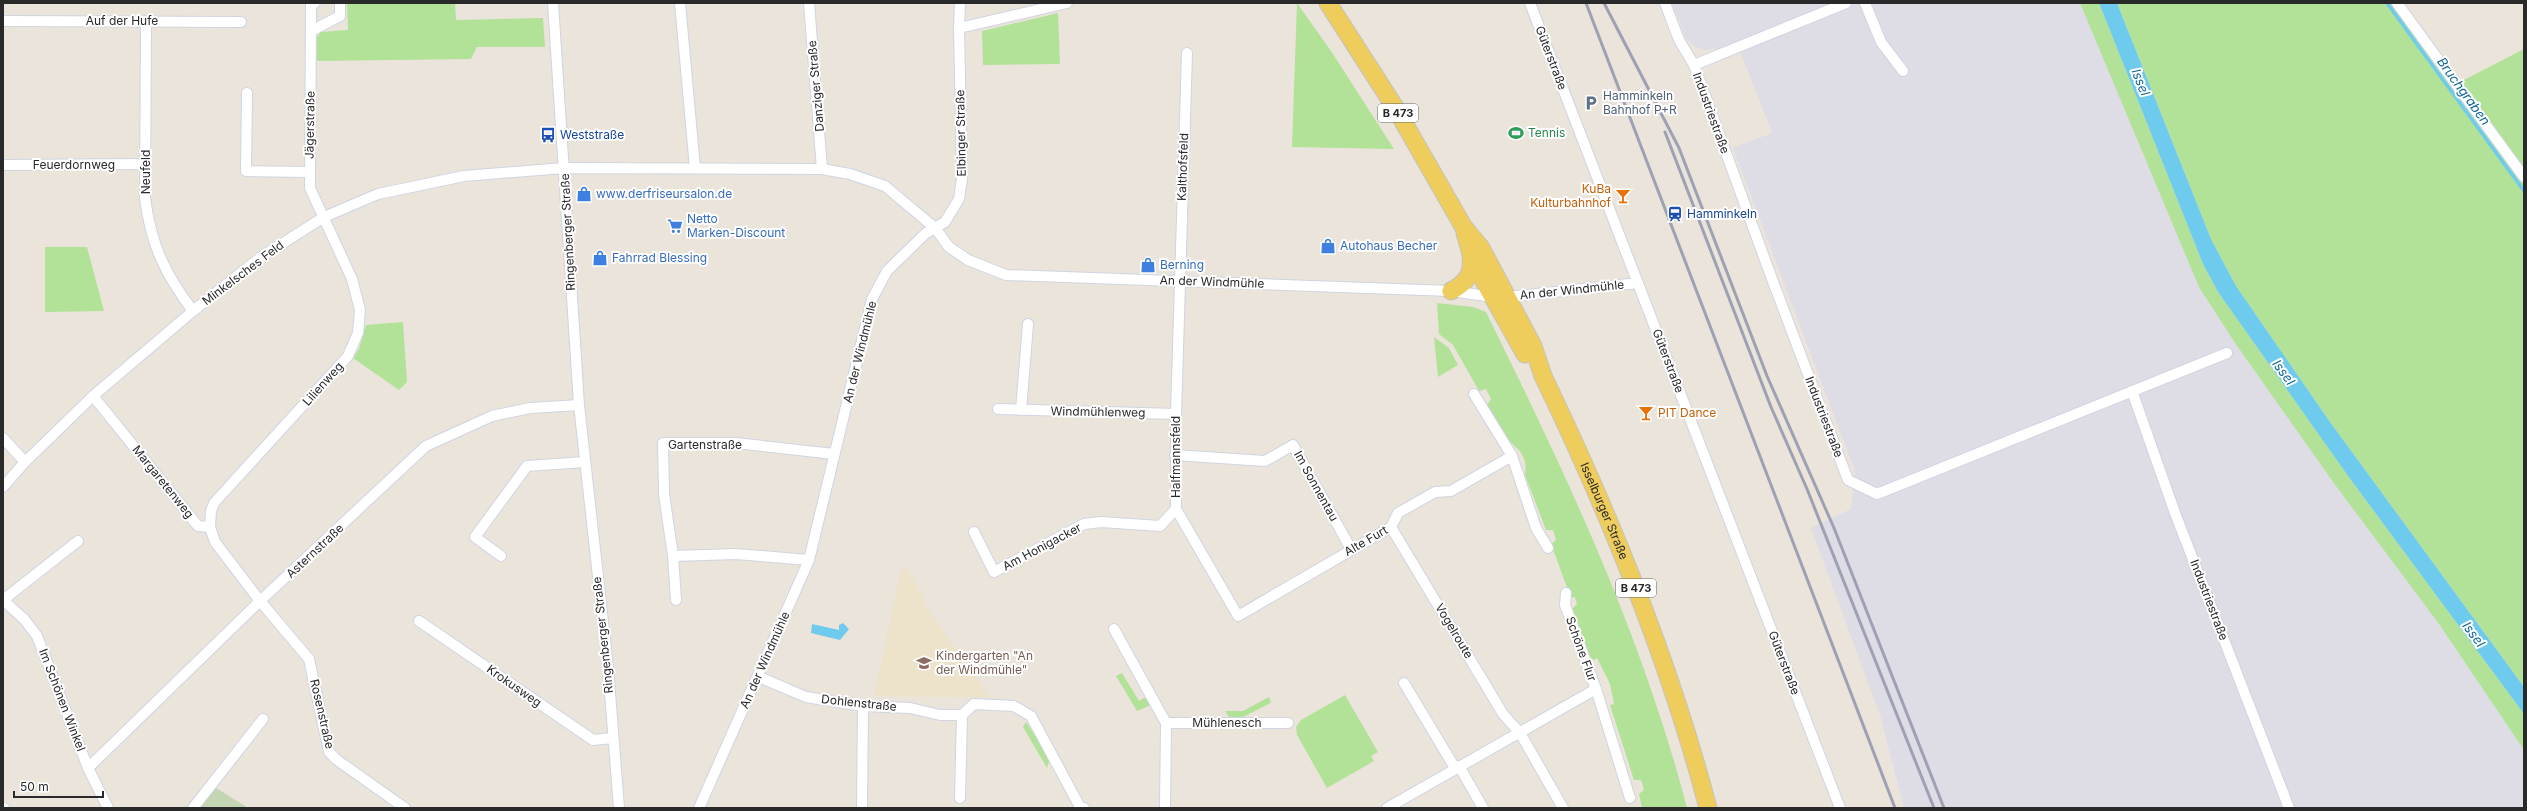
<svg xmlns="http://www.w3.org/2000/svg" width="2527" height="811" font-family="Inter,sans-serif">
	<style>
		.industrial { fill: #dedce4 }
		.education { fill: #ede2ca }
		.green { fill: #b1e298 }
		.cemetery { fill: #c3d5b2 }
		.water { fill: #6fcbed }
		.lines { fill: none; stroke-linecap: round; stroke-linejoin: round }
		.stream { stroke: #6fcbed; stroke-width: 3.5 }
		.minor-casing { stroke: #d0d4e2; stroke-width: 12 }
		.primary-casing { stroke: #c3c3c3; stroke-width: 19 }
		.minor { stroke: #fff; stroke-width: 10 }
		.primary { stroke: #eecd5d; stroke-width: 17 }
		.rail { stroke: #9ea1b3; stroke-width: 3 }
		.labels { text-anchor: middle; stroke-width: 4; stroke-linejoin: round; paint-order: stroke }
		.shield { fill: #fff; stroke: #696969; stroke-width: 1 }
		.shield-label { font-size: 11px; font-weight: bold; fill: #292929 }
		.street-label { font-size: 12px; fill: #292929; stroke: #fff }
		.service-label { font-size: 12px; fill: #4e5e75; stroke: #fff; text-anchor: start }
		.leisure-label { font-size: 12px; fill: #27864d; stroke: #fff; text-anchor: start }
		.transit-label { font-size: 12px; fill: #164399; stroke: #fff; text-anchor: start }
		.food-label { font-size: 12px; fill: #c56008; stroke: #fff; text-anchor: end }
		.shop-label { font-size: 12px; fill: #366cbe; stroke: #fff; text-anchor: start }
		.education-label { font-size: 12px; fill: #785e54; stroke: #fff; text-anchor: start }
		.water-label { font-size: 13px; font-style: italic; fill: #0f6898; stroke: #fff }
	</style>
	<rect width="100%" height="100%" fill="#ebe4db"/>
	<polygon class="industrial" points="1672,3 2080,3 2129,117 2235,343 2333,482 2439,624 2524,750 2524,808 1904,808 1881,718 1811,528 1851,509 1855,471 1733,148 1772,133 1740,51 1720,58 1716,48 1704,50 1694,46 1686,39"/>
	<polygon class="education" points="905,568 909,570 930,612 990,698 874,696 901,570"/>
	<g class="green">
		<polygon points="347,3 455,3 456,20 543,18 545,47 477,47 471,59 317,61 317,37 321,32 348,30"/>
		<polygon points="1297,3 1331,51 1394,149 1292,147"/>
		<polygon points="2080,3 2099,3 2203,264 2218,292 2348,476 2524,714 2524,750 2439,624 2333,482 2235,343 2199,287"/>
		<polygon points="2117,3 2393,3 2524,182 2524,687 2330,422 2236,286 2211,239"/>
		<polygon points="1058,13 1060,64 983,65 982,31"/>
		<polygon points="2524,49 2524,170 2460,82"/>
		<polygon points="45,247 87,247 104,311 45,312"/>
		<path d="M 1437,303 L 1473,307 L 1486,312 C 1565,472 1642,634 1687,808 L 1642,808 L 1639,794 L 1644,790 L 1641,780 L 1634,780 L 1610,705 L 1614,704 L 1610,684 L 1597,658 L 1594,660 L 1590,658 L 1573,613 L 1572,609 L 1577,604 L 1575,597 L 1571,598 L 1551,544 L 1556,540 L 1553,530 L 1546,530 L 1525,475 C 1528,453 1517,450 1505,436 C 1498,427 1492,417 1485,408 L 1491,399 L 1486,389 L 1479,391 L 1453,345 L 1439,334 Z"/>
		<polygon points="403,322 407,382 399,390 353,358 359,349 366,325"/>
		<polygon points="1434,337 1449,348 1458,365 1438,377"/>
		<polygon points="1122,673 1139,701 1146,697 1151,705 1137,711 1116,676"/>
		<polygon points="1345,695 1378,752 1371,756 1374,761 1327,788 1297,735 1296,727 1301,720"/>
		<polygon points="1269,697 1271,702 1269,704 1243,717 1229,717 1225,711 1243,711"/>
		<polygon points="1026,722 1050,758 1047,768 1023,727"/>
	</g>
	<polygon class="cemetery" points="213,786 248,808 195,808"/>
	<g class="water">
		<polygon points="2099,3 2117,3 2211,239 2236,286 2330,422 2524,687 2524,714 2348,476 2218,292 2203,264"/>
		<polygon points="843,623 849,629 840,640 811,633 812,624 839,630 839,625"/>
	</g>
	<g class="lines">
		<polyline class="stream" points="2387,3 2524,191"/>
		<g class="minor-casing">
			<g id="minor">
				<polyline points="315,3 311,3 310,188 352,279 360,310 358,333 348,356 214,503 211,511 210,527 215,542 260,601 309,659 329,752 337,760 405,808"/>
				<polyline points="553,3 579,405 608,667 619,808"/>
				<polyline points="680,3 695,168"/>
				<polyline points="809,3 822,169"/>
				<polyline points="960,3 959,28 1067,3"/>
				<polyline points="1530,3 1840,808"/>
				<polyline points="1665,3 1679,40 1694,65 1772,279 1848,480 1877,494 2227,353"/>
				<polyline points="1865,3 1881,42 1903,71"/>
				<polyline points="2397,3 2524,177"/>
				<polyline points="3,21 241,22"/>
				<path d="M 146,21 L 145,198 C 151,245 165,274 193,311"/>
				<polyline points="311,31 340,16 340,3"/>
				<polyline points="1187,53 1176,414 1176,509 1238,616 1391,527 1398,513 1435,492 1451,491 1512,456"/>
				<polyline points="1694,65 1846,3"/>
				<polyline points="247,93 246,171 309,172"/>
				<polyline points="3,165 145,164"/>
				<polyline points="1507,297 1638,283"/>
				<polyline points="2132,391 2175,513 2289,808"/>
				<polyline points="1474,394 1512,456 1536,528 1548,548"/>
				<polyline points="93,396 198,526 210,527"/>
				<polyline points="998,409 1176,414"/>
				<polyline points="1021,410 1028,324"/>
				<polyline points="3,438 25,462"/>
				<polyline points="1175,455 1265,461 1293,445 1351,549"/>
				<polyline points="3,487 25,462 93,396 193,311 261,257 324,217 378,194 464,176 564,168 822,169 850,174 885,186 935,228 949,247 968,260 1006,275 1451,291 1493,297"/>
				<polyline points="1391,527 1503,714 1520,733 1563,808"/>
				<polyline points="974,532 994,572 1084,524 1101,522 1160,526 1176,509"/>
				<polyline points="501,556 475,537 527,466 585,462"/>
				<polyline points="673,556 676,600"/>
				<polyline points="809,560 736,554 673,556 664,494 663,443 736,443 834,454"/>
				<polyline points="3,600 24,619 37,636 88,768 108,808"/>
				<polyline points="3,600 78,541"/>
				<polyline points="419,621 593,740 613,738"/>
				<polyline points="1114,629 1166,723"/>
				<polyline points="759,677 806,697 863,706 910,708 940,715 962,715 974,704 1014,706 1031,716 1080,807 1084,808"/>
				<polyline points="1404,683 1455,768"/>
				<polyline points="1596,689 1630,798"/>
				<polyline points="1459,766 1483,808"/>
				<polyline points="88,768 260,601 426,446 492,416 530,408 579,405"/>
				<polyline points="960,798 962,715"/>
				<polyline points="3,808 4,808"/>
				<polyline points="193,808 263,719"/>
				<polyline points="699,808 809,560 872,299 887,271 926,233 945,222 959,199 962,179 959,28"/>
				<polyline points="862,808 863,706"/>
				<polyline points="1165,808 1166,723 1288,723"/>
				<polyline points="1387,808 1596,689 1565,605 1566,593"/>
			</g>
		</g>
		<g class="primary-casing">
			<g id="primary">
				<path id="s1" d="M 1328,3 L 1396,109 L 1463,226 L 1481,248 L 1533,346 L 1543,376 C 1610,515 1669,659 1708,808"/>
				<polyline points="1465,233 1471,254 1484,281 1525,354"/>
				<path d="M 1451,291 C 1468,282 1473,273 1471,254"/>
			</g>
		</g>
		<use href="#minor" class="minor"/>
		<use href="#primary" class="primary"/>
		<g class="rail">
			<polyline points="1586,3 1895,808"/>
			<polyline points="1604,3 1679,148 1767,376 1834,528 1944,808"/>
			<polyline points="1665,132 1771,407 1807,489 1934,808"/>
		</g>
	</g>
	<defs>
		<g id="parking-bare" transform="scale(1.2)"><path d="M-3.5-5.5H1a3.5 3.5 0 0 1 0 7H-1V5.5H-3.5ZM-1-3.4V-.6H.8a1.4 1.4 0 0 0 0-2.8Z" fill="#5c6f8a" stroke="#fff" stroke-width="2.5" paint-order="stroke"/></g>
		<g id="stadium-bare" transform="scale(1.2)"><path d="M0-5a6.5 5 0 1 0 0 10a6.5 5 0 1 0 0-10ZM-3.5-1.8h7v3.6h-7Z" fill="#2e9e5b" stroke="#fff" stroke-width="2.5" paint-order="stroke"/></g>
		<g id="bus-bare" transform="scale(1.2)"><path d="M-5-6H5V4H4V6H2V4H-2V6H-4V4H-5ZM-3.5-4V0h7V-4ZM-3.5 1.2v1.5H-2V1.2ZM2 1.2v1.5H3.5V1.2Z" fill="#1a4fb4" stroke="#fff" stroke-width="2.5" paint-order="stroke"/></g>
		<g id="shop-bare" transform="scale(1.2)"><path d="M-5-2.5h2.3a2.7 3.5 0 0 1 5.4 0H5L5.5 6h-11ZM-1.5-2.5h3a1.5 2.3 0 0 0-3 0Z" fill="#3f7fe0" stroke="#fff" stroke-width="2.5" paint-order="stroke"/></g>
		<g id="bar-bare" transform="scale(1.2)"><path d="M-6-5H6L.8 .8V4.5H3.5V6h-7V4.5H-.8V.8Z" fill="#e8710a" stroke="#fff" stroke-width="2.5" paint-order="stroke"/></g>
		<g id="station-bare" transform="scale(1.2)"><path d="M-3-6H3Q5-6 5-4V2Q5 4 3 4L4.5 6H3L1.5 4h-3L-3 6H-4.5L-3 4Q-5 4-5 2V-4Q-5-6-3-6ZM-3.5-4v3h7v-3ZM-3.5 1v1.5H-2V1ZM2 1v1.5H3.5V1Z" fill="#1a4fb4" stroke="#fff" stroke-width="2.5" paint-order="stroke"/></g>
		<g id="supermarket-bare" transform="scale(1.2)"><path d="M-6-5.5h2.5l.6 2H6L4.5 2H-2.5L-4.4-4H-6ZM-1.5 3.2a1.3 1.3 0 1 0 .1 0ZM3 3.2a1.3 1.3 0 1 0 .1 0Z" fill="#3f7fe0" stroke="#fff" stroke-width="2.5" paint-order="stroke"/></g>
		<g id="school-bare" transform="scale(1.2)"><path d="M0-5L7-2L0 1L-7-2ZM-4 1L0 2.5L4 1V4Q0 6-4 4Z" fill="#8d6e63" stroke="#fff" stroke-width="2.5" paint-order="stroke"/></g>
	</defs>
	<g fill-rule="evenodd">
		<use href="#parking-bare" x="1591" y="103"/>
		<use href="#stadium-bare" x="1516" y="133"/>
		<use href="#bus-bare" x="548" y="135"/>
		<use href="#shop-bare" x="584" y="194"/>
		<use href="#bar-bare" x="1623" y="196"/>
		<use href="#station-bare" x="1675" y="214"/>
		<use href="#supermarket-bare" x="675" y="226"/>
		<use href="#shop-bare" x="1328" y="246"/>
		<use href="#shop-bare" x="600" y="258"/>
		<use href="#shop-bare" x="1148" y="265"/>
		<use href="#bar-bare" x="1646" y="413"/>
		<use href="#school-bare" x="924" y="663"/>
	</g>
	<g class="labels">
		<g class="shield">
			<rect x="1378" y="104" width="40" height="18" rx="3"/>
			<rect x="1616" y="579" width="40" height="18" rx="3"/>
		</g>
		<g class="shield-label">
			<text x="1398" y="117">B 473</text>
			<text x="1636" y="592">B 473</text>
		</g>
		<g class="street-label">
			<text x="122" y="25">Auf der Hufe</text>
			<text transform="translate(1551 58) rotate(69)" y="4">Güterstraße</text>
			<text transform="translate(816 86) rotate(-95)" y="4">Danziger Straße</text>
			<text transform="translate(1711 113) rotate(70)" y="4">Industriestraße</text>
			<text transform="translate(310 125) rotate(-89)" y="4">Jägerstraße</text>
			<text transform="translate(961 133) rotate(-91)" y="4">Elbinger Straße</text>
			<text x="74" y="169">Feuerdornweg</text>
			<text transform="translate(1183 167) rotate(-88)" y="4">Kalthofsfeld</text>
			<text transform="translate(146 172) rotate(-90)" y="4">Neufeld</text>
			<text transform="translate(568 232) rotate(-93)" y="4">Ringenberger Straße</text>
			<text transform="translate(243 273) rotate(-37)" y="4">Minkelsches Feld</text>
			<text transform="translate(1212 282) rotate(2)" y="4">An der Windmühle</text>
			<text transform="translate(1572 290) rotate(-6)" y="4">An der Windmühle</text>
			<text transform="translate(860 352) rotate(-76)" y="4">An der Windmühle</text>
			<text transform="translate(1668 361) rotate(69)" y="4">Güterstraße</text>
			<text transform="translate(323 384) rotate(-48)" y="4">Lilienweg</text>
			<text transform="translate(1098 412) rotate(1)" y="4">Windmühlenweg</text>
			<text transform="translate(1824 417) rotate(69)" y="4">Industriestraße</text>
			<text x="705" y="449">Gartenstraße</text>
			<text transform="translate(1176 457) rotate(-90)" y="4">Halfmannsfeld</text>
			<text transform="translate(163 482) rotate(51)" y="4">Margaretenweg</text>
			<text transform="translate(1316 486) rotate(61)" y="4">Im Sonnentau</text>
			<text dy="4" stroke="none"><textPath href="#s1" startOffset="580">Isselburger Straße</textPath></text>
			<text transform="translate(1366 541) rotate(-30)" y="4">Alte Furt</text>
			<text transform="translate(1042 547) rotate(-28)" y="4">Am Honigacker</text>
			<text transform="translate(315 551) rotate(-43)" y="4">Asternstraße</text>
			<text transform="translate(2209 600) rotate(69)" y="4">Industriestraße</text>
			<text transform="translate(1454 631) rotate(59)" y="4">Vogelroute</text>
			<text transform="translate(603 635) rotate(-96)" y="4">Ringenberger Straße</text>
			<text transform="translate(1581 649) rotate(70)" y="4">Schöne Flur</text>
			<text transform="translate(765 660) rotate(-66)" y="4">An der Windmühle</text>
			<text transform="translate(1784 663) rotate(69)" y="4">Güterstraße</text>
			<text transform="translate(514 686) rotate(35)" y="4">Krokusweg</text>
			<text transform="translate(62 700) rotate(69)" y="4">Im Schönen Winkel</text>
			<text transform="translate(859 703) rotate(6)" y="4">Dohlenstraße</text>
			<text transform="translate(322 714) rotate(77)" y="4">Rosenstraße</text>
			<text x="1227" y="727">Mühlenesch</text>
		</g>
		<g class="service-label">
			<text x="1603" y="100">Hamminkeln<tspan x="1603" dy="14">Bahnhof P+R</tspan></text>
		</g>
		<g class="leisure-label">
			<text x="1528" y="137">Tennis</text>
		</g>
		<g class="transit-label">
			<text x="560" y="139">Weststraße</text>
			<text x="1687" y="218">Hamminkeln</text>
		</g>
		<g class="food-label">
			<text x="1611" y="193">KuBa<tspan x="1611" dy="14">Kulturbahnhof</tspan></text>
			<text x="1658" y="417" text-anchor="start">PIT Dance</text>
		</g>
		<g class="shop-label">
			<text x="596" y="198">www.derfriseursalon.de</text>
			<text x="687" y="223">Netto<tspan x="687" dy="14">Marken-Discount</tspan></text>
			<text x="1340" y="250">Autohaus Becher</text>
			<text x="612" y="262">Fahrrad Blessing</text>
			<text x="1160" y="269">Berning</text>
		</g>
		<g class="education-label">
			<text x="936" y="660">Kindergarten "An<tspan x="936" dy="14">der Windmühle"</tspan></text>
		</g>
		<g class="water-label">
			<text transform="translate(2141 82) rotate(68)" y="5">Issel</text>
			<text transform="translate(2464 91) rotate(54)" y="5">Bruchgraben</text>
			<text transform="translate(2284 372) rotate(54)" y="5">Issel</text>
			<text transform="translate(2474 634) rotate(54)" y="5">Issel</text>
		</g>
	</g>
	<rect width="2527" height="811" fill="none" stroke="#292929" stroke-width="8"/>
	<path d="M14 791v6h89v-6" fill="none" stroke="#292929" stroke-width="2"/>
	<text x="20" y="791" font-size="12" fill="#292929" stroke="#ffffff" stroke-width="3" paint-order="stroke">50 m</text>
</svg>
